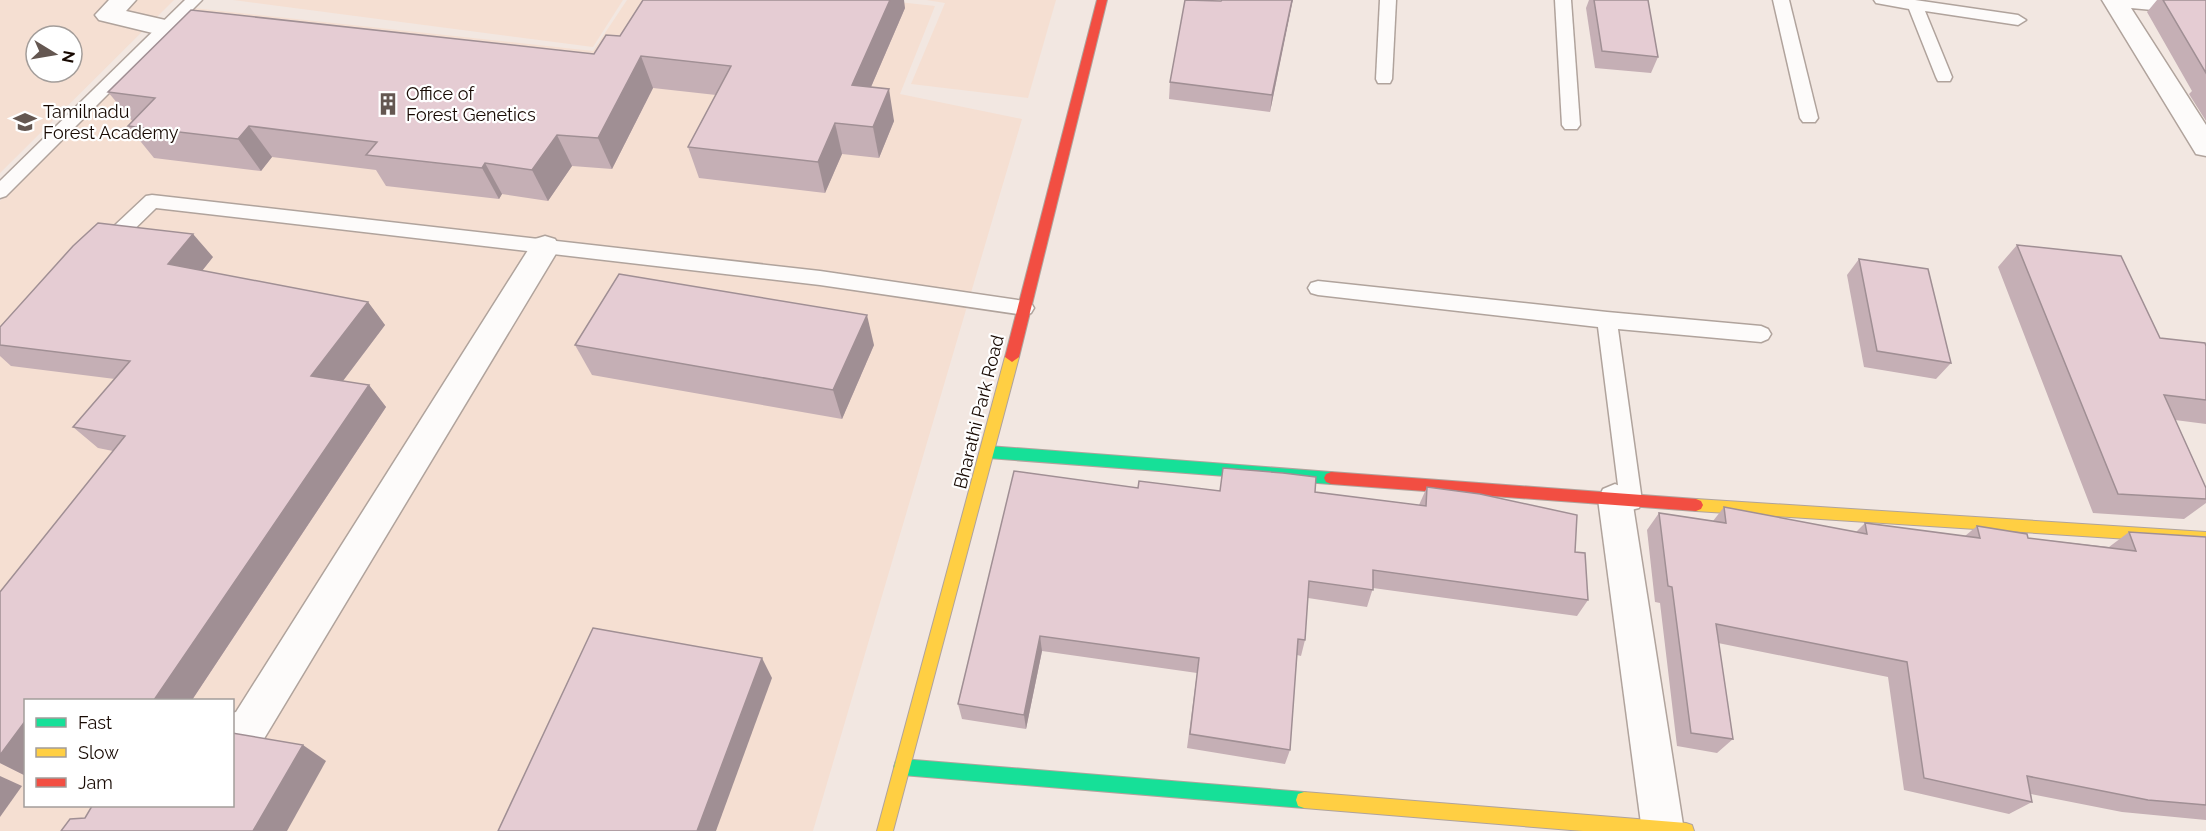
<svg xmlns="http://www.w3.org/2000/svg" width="2206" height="831" font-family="Raleway,sans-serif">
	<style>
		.built { fill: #f5dfd2; fill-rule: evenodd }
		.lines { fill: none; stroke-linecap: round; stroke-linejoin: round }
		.lane-casing { stroke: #b0a39c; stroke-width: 3 }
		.street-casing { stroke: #b0a39c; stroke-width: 3 }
		.fast-casing { stroke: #b0a39c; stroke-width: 2 }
		.slow-casing { stroke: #b0a39c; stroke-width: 2 }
		.jam-casing { stroke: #b0a39c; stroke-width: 2 }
		.lane { fill: #fdfbfa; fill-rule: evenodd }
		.street { fill: #fdfbfa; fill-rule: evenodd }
		.fast { fill: #16e098; fill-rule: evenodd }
		.slow { fill: #ffcf43; fill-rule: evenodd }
		.jam { fill: #f24e42; fill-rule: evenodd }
		.wall { fill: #c5afb5 }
		.shaded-wall { fill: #a08f94 }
		.building { fill: #e5ccd3; stroke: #a08f94; stroke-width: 1.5 }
		.labels { text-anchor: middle; stroke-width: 4.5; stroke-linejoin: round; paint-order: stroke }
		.poi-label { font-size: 18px; fill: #180a03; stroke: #fff; text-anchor: start }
		.street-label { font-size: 18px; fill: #180a03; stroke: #fff }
	</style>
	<rect width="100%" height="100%" fill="#f2e7e1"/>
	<g class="built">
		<path d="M 0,0 L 174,0 L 0,173 ZM 36,36 L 72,36 L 72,72 L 36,72 Z"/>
		<polygon points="233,0 623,0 593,47"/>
		<path d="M 627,0 L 880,0 L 935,6 L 900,94 L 1022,119 L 813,831 L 0,831 L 0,201 L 193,8 L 593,51 ZM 26,700 L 232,700 L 232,806 L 26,806 Z"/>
		<polygon points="926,0 1056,0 1028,98 911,84 945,3"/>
	</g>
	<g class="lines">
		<g class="lane-casing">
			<g id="lane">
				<polygon points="185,0 202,0 6,196 0,198 0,181"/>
				<polygon points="1380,0 1396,0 1392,79 1390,83 1378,83 1376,79"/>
				<polygon points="1555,0 1571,0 1580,125 1577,129 1565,129 1562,125"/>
				<polygon points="1773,0 1789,0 1818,118 1815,122 1803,122 1800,118"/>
				<polygon points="1874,0 1915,0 2018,15 2026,20 2018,25 1925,11 1952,77 1950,81 1938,81 1936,77 1909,9 1876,3"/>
				<polygon points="152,195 820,271 1024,301 1031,303 1034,308 1031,313 1024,315 820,285 156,208 112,251 105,253 98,251 96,246 98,241 146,196"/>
				<polygon points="1318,281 1607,312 1761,326 1768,329 1771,334 1768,339 1761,342 1618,329 1642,501 1639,508 1631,510 1623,508 1620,501 1598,327 1318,295 1311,293 1308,288 1311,283"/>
			</g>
		</g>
		<g class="street-casing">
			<g id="street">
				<polygon points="109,0 136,0 126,11 174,22 178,28 174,34 165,36 99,20 95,15"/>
				<polygon points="2102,0 2206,0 2206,15 2131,8 2206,125 2206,156 2196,154"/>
				<polygon points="545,236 555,239 560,247 262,742 232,751 232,713 236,712 535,239"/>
				<polygon points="1615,484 1627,489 1632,499 1684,831 1642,831 1598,499 1603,489"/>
			</g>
		</g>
		<g class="fast-casing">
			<g id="fast">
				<polygon points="988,446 1331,472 1336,474 1338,478 1336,482 1331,484 988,458 983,456 981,452 983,448"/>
				<polygon points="902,759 1304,792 1310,794 1312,800 1310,806 1304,808 902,775 896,773 894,767 896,761"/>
			</g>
		</g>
		<g class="slow-casing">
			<g id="slow">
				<polygon points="1012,352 1019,357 893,831 877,831 1005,357"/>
				<polygon points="1696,499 2206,532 2206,544 1696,511 1691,509 1689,505 1691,501"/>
				<polygon points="1304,792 1686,823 1692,825 1694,831 1583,831 1304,808 1298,806 1296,800 1298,794"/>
			</g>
		</g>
		<g class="jam-casing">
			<g id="jam">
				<polygon points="1097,0 1107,0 1019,357 1012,362 1005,357"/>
				<polygon points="1331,472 1696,499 1701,501 1703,505 1701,509 1696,511 1331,484 1326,482 1324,478 1326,474"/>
			</g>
		</g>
		<use href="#lane" class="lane"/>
		<use href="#street" class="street"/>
		<use href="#fast" class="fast"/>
		<use href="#slow" class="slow"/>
		<use href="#jam" class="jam"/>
	</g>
	<g class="wall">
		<polygon points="1293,0 1270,112 1169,99 1170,82 1221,1"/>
		<polygon points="1589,0 1648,0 1658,57 1651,73 1595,68 1586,8"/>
		<polygon points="2157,0 2206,0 2206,121 2189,94 2192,91 2147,12"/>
		<polygon points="905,8 871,87 894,121 879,158 842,154 825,193 699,178 688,147 716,95 653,88 612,169 572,166 548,201 502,194 499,199 386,186 376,170 272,157 261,171 154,158 128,126 133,122 108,92 594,54 620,36"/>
		<polygon points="2017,245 2160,338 2206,400 2206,424 2175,420 2206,488 2206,503 2184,519 2093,513 1998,267"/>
		<polygon points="213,257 202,271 368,302 385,325 343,381 369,385 386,407 192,700 26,700 26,776 0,763 0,755 113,451 98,448 73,427 115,379 11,366 0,356 0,327"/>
		<polygon points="1859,259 1951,363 1936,379 1864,367 1847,275"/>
		<polygon points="575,345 874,345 842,419 592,375"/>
		<polygon points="1427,487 1575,552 1588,600 1577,616 1373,588 1367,607 1308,598 1305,640 1301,656 1297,655 1290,750 1285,764 1187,748 1197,673 1042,651 1026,729 962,719 958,704 1138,488 1220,491 1315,492 1419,505"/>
		<polygon points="1724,507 1856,532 1865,523 1965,536 1977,526 2028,538 2109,547 2129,532 2206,537 2206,820 2122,812 2031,794 2032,802 2009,814 1904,790 1888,677 1718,643 1733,739 1717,753 1677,746 1660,603 1655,602 1647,530 1659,513 1713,521"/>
	</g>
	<g class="shaded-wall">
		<polygon points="890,0 904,0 905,8 858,117 852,85"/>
		<polygon points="1292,0 1293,0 1292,3 1270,112 1272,95"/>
		<polygon points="641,56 653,88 612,169 598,138"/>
		<polygon points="889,89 894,121 879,158 873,127"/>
		<polygon points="835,123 842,154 825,193 818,162"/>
		<polygon points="249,126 272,157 261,171 238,139"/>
		<polygon points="557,135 572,166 548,201 532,170"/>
		<polygon points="485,163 502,194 499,199 482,168"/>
		<polygon points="193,234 213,257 189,287 168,264"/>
		<polygon points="368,302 385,325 330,398 311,376"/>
		<polygon points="867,315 874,345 842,419 833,390"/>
		<polygon points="369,385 386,407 192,700 154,700"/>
		<polygon points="1040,636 1042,651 1026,729 1024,715"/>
		<polygon points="762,658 772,678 716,831 697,831"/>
		<polygon points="26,720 26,776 0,763 0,755"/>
		<polygon points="303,745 326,761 287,831 253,831"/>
		<polygon points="0,776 22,786 0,817"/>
	</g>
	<g class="building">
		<polygon points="643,0 890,0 852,85 889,89 873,127 835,123 818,162 688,147 731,66 641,56 598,138 557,135 532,170 485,163 482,168 366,155 377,142 249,126 238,139 128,126 155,98 108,92 191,10 594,54 606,35 620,36"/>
		<polygon points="1185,0 1221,1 1222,0 1292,0 1272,95 1170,82"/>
		<polygon points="1594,0 1648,0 1658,57 1602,51"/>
		<polygon points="2163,0 2206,0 2206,73"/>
		<polygon points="98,223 193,234 168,264 368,302 311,376 369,385 154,700 26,700 26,720 0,755 0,592 125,436 73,427 130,361 0,345 0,327 73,246"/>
		<polygon points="2017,245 2121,256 2160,338 2205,343 2206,346 2206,400 2164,395 2206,488 2206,499 2118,494"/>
		<polygon points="1859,259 1928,269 1951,363 1877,351"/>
		<polygon points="619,274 867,315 833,390 575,345"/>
		<polygon points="1223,468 1283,473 1316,477 1315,492 1426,506 1427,487 1480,494 1577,515 1575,552 1585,553 1588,600 1373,570 1373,590 1309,581 1305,640 1298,639 1290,750 1190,734 1199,658 1040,636 1024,715 958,704 1014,471 1138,488 1139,481 1220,491"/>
		<polygon points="1724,507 1867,534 1865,523 1980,538 1977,526 2027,534 2028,538 2136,551 2129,532 2206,537 2206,805 2148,800 2027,776 2032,802 1924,778 1907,662 1716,624 1733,739 1691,733 1672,587 1668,586 1659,513 1726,523"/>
		<polygon points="593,628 762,658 697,831 498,831"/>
		<polygon points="232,733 303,745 253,831 61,831 70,819 85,818 92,806 232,806"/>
	</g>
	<defs>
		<g id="building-bare" transform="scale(1.8)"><path d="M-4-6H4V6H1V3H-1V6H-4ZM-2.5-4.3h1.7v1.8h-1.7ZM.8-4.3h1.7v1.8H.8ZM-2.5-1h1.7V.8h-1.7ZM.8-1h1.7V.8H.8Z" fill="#645751" stroke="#fff" stroke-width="2.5" paint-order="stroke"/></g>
		<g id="university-bare" transform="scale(1.8)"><path d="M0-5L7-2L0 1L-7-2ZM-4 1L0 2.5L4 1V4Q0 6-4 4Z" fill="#645751" stroke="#fff" stroke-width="2.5" paint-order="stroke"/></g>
	</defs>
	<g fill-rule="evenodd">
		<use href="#building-bare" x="388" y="104"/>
		<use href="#university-bare" x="25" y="122"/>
	</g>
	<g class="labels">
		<g class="poi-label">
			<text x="406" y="100">Office of<tspan x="406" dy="21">Forest Genetics</tspan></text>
			<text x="43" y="118">Tamilnadu<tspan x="43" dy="21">Forest Academy</tspan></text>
		</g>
		<g class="street-label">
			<text transform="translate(979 412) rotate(-76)" y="6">Bharathi Park Road</text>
		</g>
	</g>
	<rect x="24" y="699" width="210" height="108" fill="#ffffff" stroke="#a39d9a" stroke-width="1.5"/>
	<rect x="36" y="718" width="30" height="9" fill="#16e098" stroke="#a39d9a" stroke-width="1.5"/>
	<text x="78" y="729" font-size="18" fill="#180a03">Fast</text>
	<rect x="36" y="748" width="30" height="9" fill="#ffcf43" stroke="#a39d9a" stroke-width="1.5"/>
	<text x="78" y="759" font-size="18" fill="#180a03">Slow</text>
	<rect x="36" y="778" width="30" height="9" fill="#f24e42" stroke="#a39d9a" stroke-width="1.5"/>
	<text x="78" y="789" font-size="18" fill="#180a03">Jam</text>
	<g transform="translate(54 54) rotate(101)"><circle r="28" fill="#ffffff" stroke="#a39d9a" stroke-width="1.5"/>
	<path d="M0-4.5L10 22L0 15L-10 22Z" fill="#645751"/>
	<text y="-9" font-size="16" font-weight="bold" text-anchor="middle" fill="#180a03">N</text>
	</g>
</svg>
